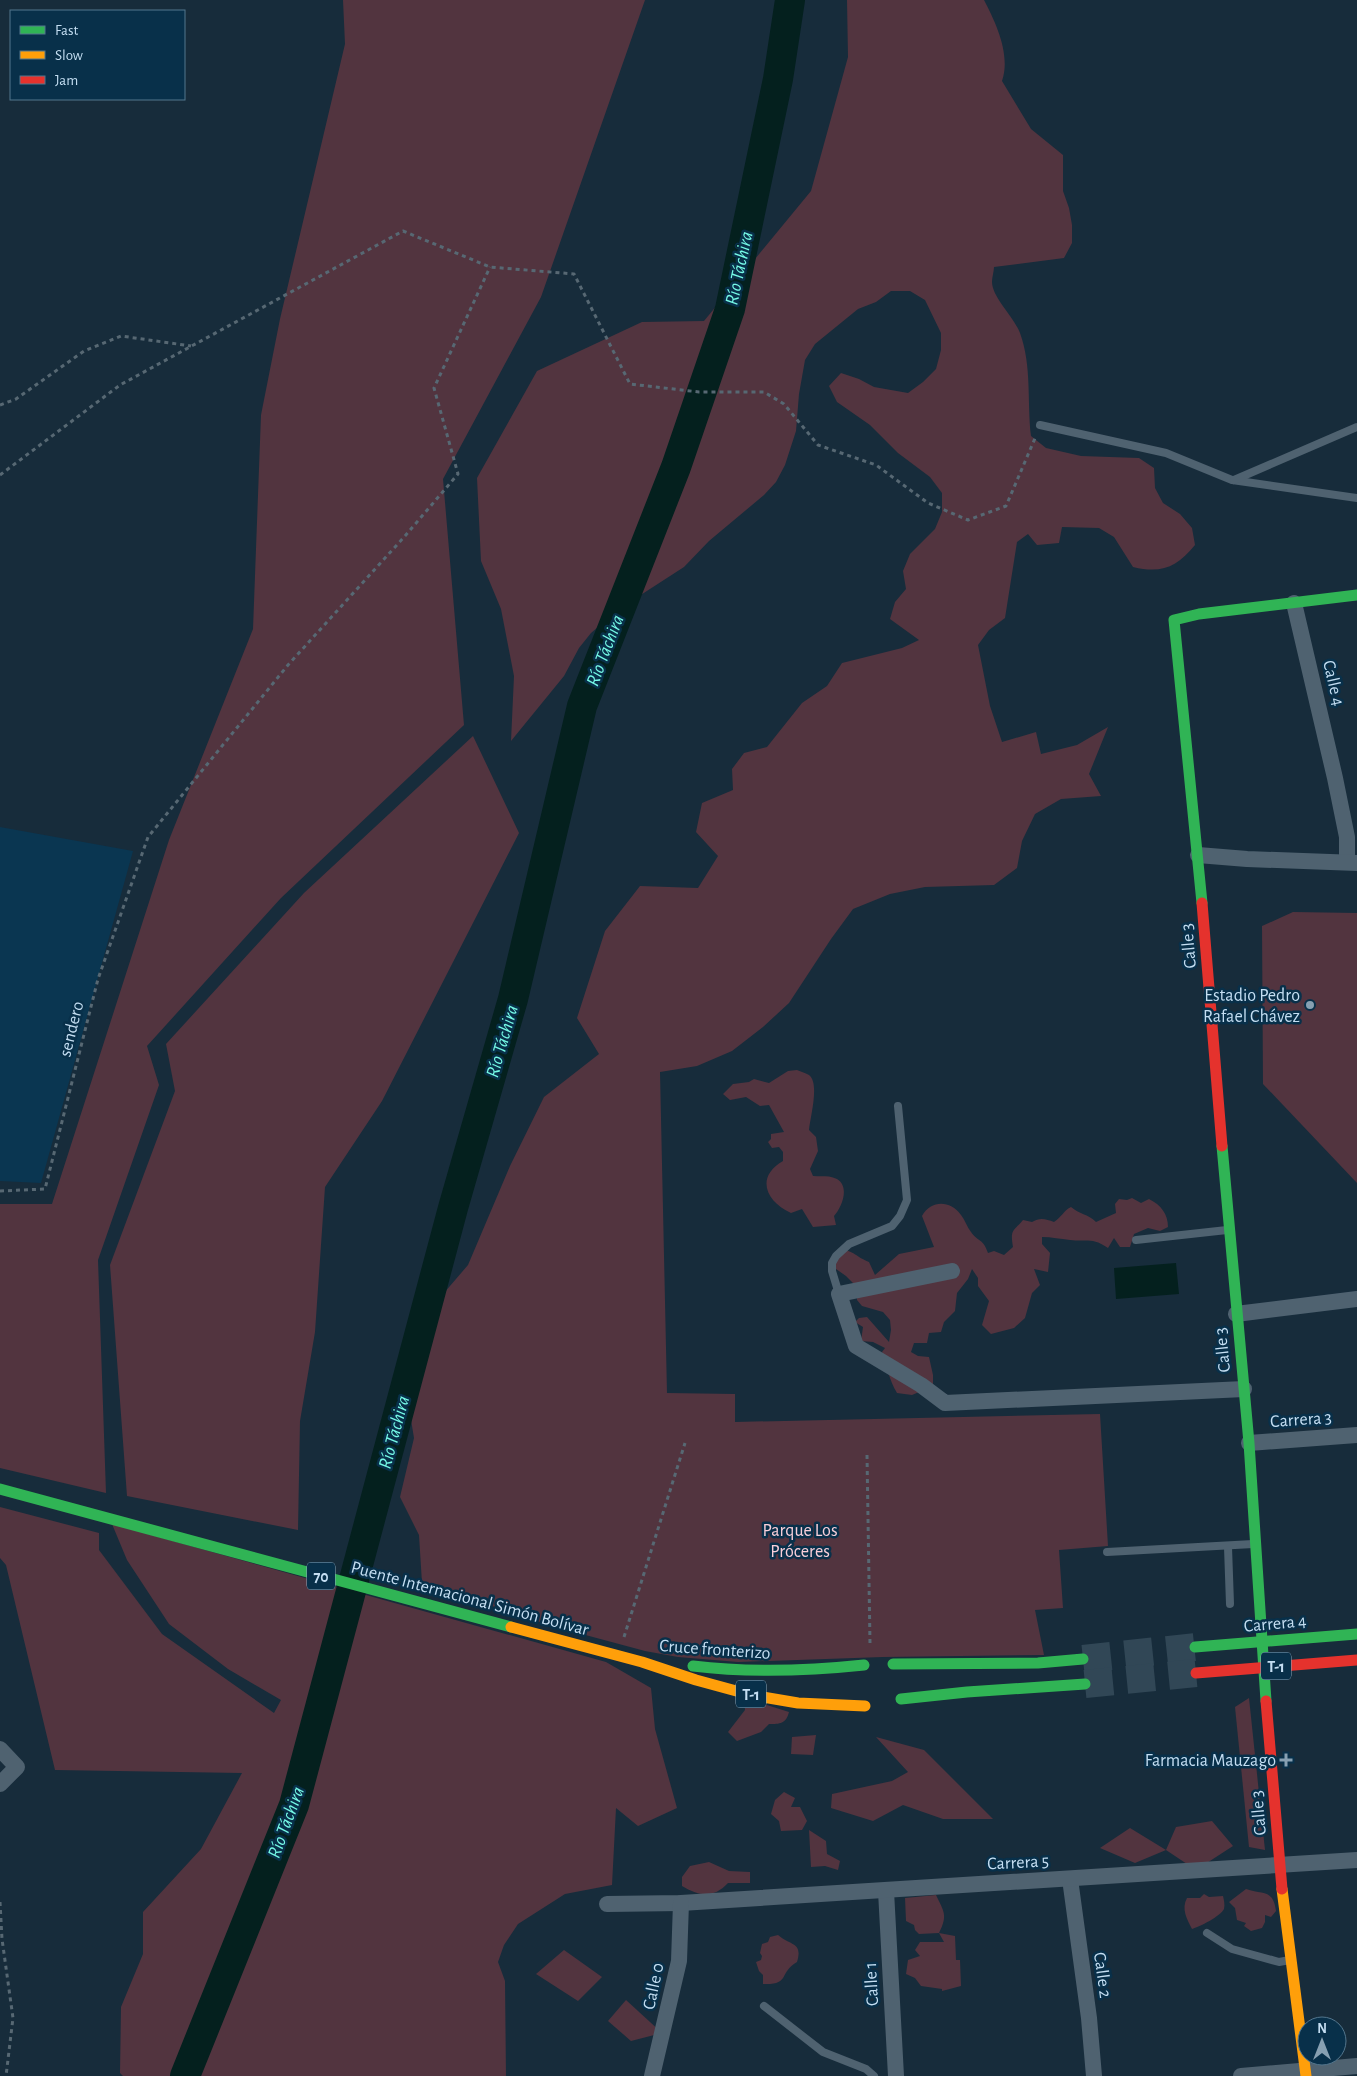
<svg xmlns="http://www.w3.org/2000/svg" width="1357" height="2076" font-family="'Alegreya Sans',sans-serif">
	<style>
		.built { fill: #0a3651 }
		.green { fill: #52343f }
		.water { fill: #04201e }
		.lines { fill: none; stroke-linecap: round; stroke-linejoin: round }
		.river { stroke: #04201e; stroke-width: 30 }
		.highway-tunnel { stroke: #314756; stroke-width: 28; stroke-dasharray: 28 14; stroke-linecap: butt }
		.path { stroke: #576873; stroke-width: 3; stroke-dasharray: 4 4; stroke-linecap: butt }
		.lane { stroke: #4f6270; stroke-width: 8 }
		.street { stroke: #4f6270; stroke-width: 16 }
		.fast { stroke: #30b455; stroke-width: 11 }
		.slow { stroke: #ff9f0a; stroke-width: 11 }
		.jam { stroke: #e5322d; stroke-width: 11 }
		.poi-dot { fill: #87a0b2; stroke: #08304a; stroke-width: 2 }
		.labels { text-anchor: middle; stroke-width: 5; stroke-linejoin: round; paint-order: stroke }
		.shield { fill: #08304a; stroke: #8caac0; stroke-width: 1 }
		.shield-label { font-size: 16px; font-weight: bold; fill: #c4def2 }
		.street-label { font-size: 18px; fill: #c4def2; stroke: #08304a }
		.poi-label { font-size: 18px; fill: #c4def2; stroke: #08304a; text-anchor: end }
		.park-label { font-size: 18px; fill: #f9cfd9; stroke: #08304a }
		.water-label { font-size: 19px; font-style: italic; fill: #76fae7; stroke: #08304a }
	</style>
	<rect width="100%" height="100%" fill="#172c3b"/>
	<polygon class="built" points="0,827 133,851 41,1183 0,1181"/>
	<g class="green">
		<polygon points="343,0 645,0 541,297 443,479 464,725 281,898 147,1046 159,1085 98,1260 106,1493 0,1468 0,1204 52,1204 169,840 253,629 261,415 280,319 345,44"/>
		<path d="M 847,0 L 984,0 C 996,23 1011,55 1002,81 L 1031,129 L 1063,155 L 1063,191 L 1069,208 L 1072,225 L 1072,243 L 1064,258 L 994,267 C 994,271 992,277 992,282 C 992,297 1014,317 1020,333 C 1032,366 1027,401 1031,436 L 1046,448 L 1081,456 L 1139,458 L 1154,468 L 1155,488 L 1163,503 L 1180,514 L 1192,528 L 1195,545 C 1177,567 1162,574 1133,567 L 1114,537 L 1099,528 L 1062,527 L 1059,543 L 1037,545 L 1028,534 L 1017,542 L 1005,618 L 989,630 L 978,645 L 990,706 L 1002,742 L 1036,732 L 1041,754 L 1077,745 L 1108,727 L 1089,774 L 1101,796 L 1061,799 L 1035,814 L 1022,841 L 1017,868 L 994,885 L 925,887 L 890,894 L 853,909 L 831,939 L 789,1003 L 763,1027 L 732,1051 L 697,1066 L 660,1072 L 667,1393 L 735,1394 L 735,1422 L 1100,1414 L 1108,1546 L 1059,1550 L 1063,1608 L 1035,1610 L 1044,1655 L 883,1657 L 738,1662 L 678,1657 L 645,1651 L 552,1626 L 422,1583 L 419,1535 L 400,1497 L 414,1438 L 403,1371 L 414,1328 L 468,1265 L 510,1166 L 544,1097 L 599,1054 L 577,1018 L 605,931 L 640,886 L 698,888 L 718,856 L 696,832 L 702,803 L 733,790 L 732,769 L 744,753 L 767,747 L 802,703 L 827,686 L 842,663 L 902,648 L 919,640 L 890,619 L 895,602 L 906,589 L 903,571 L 910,554 L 935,529 L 942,512 L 942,493 L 930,477 L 898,453 L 870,425 L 837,402 L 829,386 L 841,373 L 859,379 L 874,387 L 908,393 L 923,382 L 936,369 L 941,350 L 941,333 L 925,300 L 910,291 L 891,291 L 876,302 L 858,309 L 815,344 L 805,360 L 799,394 L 796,431 L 785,465 L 776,482 L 764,495 L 709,541 L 684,567 L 619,609 L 591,633 L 579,648 L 564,676 L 511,741 L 514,676 L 501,609 L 481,561 L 477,478 L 537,371 L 642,322 L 704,321 L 811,191 L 848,57 Z"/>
		<polygon points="473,736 519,833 382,1101 325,1187 315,1332 300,1421 298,1530 127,1496 110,1265 175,1091 166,1044 304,893"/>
		<polygon points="1293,912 1357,913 1357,1183 1263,1084 1262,926"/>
		<path d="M 797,1070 C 801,1072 806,1073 809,1075 C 820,1083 810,1118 809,1130 L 816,1137 L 818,1151 L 810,1169 L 813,1176 C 821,1177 829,1175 837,1179 C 850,1187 842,1207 834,1216 L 836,1225 L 813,1227 L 802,1209 L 791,1213 C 766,1202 755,1177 783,1161 L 783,1152 L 779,1147 L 772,1148 L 768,1142 L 771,1139 L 771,1134 L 784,1132 L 769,1105 L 760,1106 L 746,1097 L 730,1100 L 723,1094 L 733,1084 L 749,1082 L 754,1079 L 769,1083 L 788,1071 Z"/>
		<path d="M 1132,1198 L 1141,1203 L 1149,1199 C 1161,1205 1168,1214 1168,1227 L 1160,1231 L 1148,1228 L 1134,1234 L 1130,1247 L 1120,1247 L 1114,1238 L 1108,1248 C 1092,1237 1087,1242 1070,1240 C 1060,1239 1052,1237 1042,1237 L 1042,1244 L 1050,1253 L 1048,1272 L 1034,1269 L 1040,1285 L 1032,1293 L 1025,1318 L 1014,1328 L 991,1334 L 982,1325 L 989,1301 L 978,1286 L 978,1278 L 972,1269 L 968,1279 L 957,1293 L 955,1311 L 944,1322 L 941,1332 L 929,1333 L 927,1343 L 914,1343 L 911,1352 L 918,1356 L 929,1357 L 933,1375 L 933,1386 L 912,1395 L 897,1393 C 889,1380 887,1366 882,1352 L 885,1348 L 873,1342 L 861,1341 L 863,1327 L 855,1322 L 859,1318 L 867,1317 L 889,1342 L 891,1330 L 890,1320 L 883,1312 L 862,1306 L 857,1300 L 857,1287 L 846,1276 L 836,1269 L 832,1259 L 840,1249 C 855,1251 856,1257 869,1262 L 875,1275 L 899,1254 L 934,1247 L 922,1216 C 931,1200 950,1200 961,1215 C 965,1220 967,1227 971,1232 C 979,1243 983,1238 988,1253 L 994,1251 L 1004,1255 L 1013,1247 C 1010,1229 1013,1232 1023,1220 L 1032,1222 C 1040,1217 1046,1219 1054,1222 C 1062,1217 1063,1211 1071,1207 C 1079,1214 1088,1214 1096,1222 L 1116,1213 L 1115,1204 L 1119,1199 L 1127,1200 Z"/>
		<polygon points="0,1507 99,1533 99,1550 162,1634 274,1713 281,1700 228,1669 169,1624 127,1560 112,1524 606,1662 651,1688 655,1729 677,1808 638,1826 616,1808 612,1885 565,1894 518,1924 504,1945 498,1962 505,1981 506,2076 123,2076 120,2073 121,2007 143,1954 143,1912 201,1849 242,1773 55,1770 6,1565 0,1558"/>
		<path d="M 744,1698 L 789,1712 C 786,1724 780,1724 769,1724 L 761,1732 L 737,1741 L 728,1732 L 745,1710 Z"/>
		<polygon points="1249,1698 1265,1850 1249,1847 1235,1707"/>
		<polygon points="816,1735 813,1755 791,1754 792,1737"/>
		<polygon points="876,1737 924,1750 993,1819 943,1819 903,1805 873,1821 831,1808 832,1794 892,1781 908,1772"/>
		<polygon points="784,1792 795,1798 791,1807 800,1807 807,1821 802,1830 781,1831 779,1821 771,1814 775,1800"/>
		<polygon points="1212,1821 1233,1846 1196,1870 1166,1850 1135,1863 1100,1848 1130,1828 1166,1850 1176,1827"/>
		<polygon points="809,1830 826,1841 827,1854 840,1861 838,1870 825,1866 811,1867"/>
		<path d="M 709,1862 L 729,1871 L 750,1872 L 750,1883 L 728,1883 C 713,1899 699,1896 682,1886 L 682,1877 L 690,1866 Z"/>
		<path d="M 1246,1889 C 1262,1895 1273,1888 1276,1911 L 1271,1917 L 1265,1915 L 1265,1922 L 1262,1928 L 1251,1931 L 1244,1926 L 1246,1923 L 1237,1920 L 1235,1908 L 1229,1902 Z"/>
		<path d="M 1204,1894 L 1209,1897 L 1223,1896 C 1224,1900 1225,1905 1224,1909 C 1221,1916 1199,1927 1192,1929 C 1187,1919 1181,1909 1187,1898 L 1200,1898 Z"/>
		<path d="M 936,1895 C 944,1912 948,1915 939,1933 L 955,1936 L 956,1960 L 960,1960 L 961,1986 L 942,1991 L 942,1989 L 921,1986 L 915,1978 L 906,1974 L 908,1960 L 920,1956 L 915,1950 L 920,1942 L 944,1942 L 939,1933 L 919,1934 L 915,1930 L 914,1925 L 906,1921 L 905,1898 Z"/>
		<path d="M 778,1935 C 791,1946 803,1942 797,1962 C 778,1973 791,1985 763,1984 L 763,1975 L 759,1971 L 756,1962 L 761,1960 L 762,1956 L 760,1953 L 762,1944 L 768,1942 L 770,1937 Z"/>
		<polygon points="564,1950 602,1977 578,2001 536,1974"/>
		<polygon points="626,2000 662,2033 631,2041 608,2021"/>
	</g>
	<polygon class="water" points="1176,1263 1179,1294 1116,1299 1114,1268"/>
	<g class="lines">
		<polyline class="river" points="185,2076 294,1805 453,1208 513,999 582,706 676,467 730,309 778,79 790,0"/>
		<g class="highway-tunnel">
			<polyline points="1083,1659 1195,1647"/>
			<polyline points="1085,1684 1196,1673"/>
		</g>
		<g class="path">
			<polyline points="0,405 16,399 84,351 121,336 191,346"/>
			<polyline points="0,475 120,385 403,231 490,267 574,274 630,384 699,392 764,392 784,404 818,445 876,465 928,503 968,520 1006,506 1036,436"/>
			<polyline points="0,1191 45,1189 98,979 148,837 288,665 405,536 458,474 434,388 490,267"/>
			<polyline points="867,1455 870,1644"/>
			<polyline points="624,1637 685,1443"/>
			<polyline points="0,1902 2,1939 13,2018 6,2076"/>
		</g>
		<g class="lane">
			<polyline points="1040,425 1166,453 1232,480 1357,498"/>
			<polyline points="1234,480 1357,427"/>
			<polyline points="1136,1240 1227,1230"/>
			<polyline points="839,1294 832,1271 832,1263 836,1256 849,1244 892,1226 900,1216 907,1200 898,1106"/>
			<polyline points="1228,1547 1230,1604"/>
			<polyline points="1107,1552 1253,1544"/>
			<polyline points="1207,1933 1232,1949 1279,1962 1290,1960"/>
			<polyline points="764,2006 823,2052 866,2069 874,2076"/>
		</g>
		<g class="street">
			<polyline points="1294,603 1335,778 1347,837 1347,862"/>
			<polyline points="1198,855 1247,859 1357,863"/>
			<polyline points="952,1271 839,1294 856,1346 921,1385 945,1403 1244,1389"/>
			<polyline points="1236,1314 1357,1299"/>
			<polyline points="1249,1443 1357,1435"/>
			<polyline points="0,1749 17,1767 0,1784"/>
			<polyline points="1070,1879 1089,2018 1094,2076"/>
			<polyline points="886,1891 896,2076"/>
			<polyline points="607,1904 681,1903 1357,1860"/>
			<polyline points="652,2076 679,1961 681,1903"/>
			<polyline points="1241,2076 1357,2066"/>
		</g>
		<g class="fast">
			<polyline points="1202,903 1174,620 1199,614 1357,595"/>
			<polyline points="1222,1146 1249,1443 1266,1701"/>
			<polyline points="0,1489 511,1627"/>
			<polyline points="1195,1647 1357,1634"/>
			<polyline points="893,1664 1038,1663 1083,1659"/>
			<path d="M 693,1666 C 750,1673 807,1671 864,1665"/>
			<polyline points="901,1699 967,1692 1085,1684"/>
		</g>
		<g class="slow">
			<polyline points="511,1627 642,1662 696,1680 751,1695 798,1703 865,1706"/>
			<polyline points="1282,1889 1306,2076"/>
		</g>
		<g class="jam">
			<polyline points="1202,903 1222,1146"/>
			<polyline points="1196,1673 1357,1660"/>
			<polyline points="1266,1701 1282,1889"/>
		</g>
	</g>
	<g class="poi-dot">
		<circle cx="1310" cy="1005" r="5"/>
		<path d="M1283.5 1752.5h5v5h5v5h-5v5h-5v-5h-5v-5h5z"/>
	</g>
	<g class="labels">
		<g class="shield">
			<rect x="307" y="1562.5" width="28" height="27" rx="4"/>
			<rect x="1261" y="1652.5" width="30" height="27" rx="4"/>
			<rect x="736" y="1680.5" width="30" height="27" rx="4"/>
		</g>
		<g class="shield-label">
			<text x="321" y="1582">70</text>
			<text x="1276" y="1672">T-1</text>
			<text x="751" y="1700">T-1</text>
		</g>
		<g class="street-label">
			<text transform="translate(1334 683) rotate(77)" y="6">Calle 4</text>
			<text transform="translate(1188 946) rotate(-95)" y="6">Calle 3</text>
			<text transform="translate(71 1029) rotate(-76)" y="6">sendero</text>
			<text transform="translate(1222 1350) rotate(-96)" y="6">Calle 3</text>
			<text transform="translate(1301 1419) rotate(-4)" y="6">Carrera 3</text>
			<text transform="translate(470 1598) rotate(15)" y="6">Puente Internacional Simón Bolívar</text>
			<text transform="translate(1275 1623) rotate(-5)" y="6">Carrera 4</text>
			<text transform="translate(715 1649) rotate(4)" y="6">Cruce fronterizo</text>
			<text transform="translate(1258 1813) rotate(-95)" y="6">Calle 3</text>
			<text transform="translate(1018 1862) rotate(-3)" y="6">Carrera 5</text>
			<text transform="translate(1103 1975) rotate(82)" y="6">Calle 2</text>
			<text transform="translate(871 1984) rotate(-93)" y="6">Calle 1</text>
			<text transform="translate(653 1986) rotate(-78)" y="6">Calle 0</text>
		</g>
		<g class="poi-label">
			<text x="1300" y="1001">Estadio Pedro<tspan x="1300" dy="21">Rafael Chávez</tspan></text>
			<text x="1276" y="1766">Farmacia Mauzago</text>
		</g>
		<g class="park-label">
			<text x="800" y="1536">Parque Los<tspan x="800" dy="21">Próceres</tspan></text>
		</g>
		<g class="water-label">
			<text transform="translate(738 268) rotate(-78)" y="7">Río Táchira</text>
			<text transform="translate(604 650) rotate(-69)" y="7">Río Táchira</text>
			<text transform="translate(501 1041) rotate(-74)" y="7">Río Táchira</text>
			<text transform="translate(393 1432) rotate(-75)" y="7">Río Táchira</text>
			<text transform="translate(285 1822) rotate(-70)" y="7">Río Táchira</text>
		</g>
	</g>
	<rect x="10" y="10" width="175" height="90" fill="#08304a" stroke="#53768d"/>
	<rect x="20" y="26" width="25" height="8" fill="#30b455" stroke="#53768d"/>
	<text x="55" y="35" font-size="15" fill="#c4def2">Fast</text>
	<rect x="20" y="51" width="25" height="8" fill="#ff9f0a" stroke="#53768d"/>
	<text x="55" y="60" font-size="15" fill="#c4def2">Slow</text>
	<rect x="20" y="76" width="25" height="8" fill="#e5322d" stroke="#53768d"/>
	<text x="55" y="85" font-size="15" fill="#c4def2">Jam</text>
	<g transform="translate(1322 2041)"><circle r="24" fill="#08304a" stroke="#53768d"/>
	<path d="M0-4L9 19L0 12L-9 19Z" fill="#87a0b2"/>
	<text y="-8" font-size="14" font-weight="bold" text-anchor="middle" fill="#c4def2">N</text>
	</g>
</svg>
